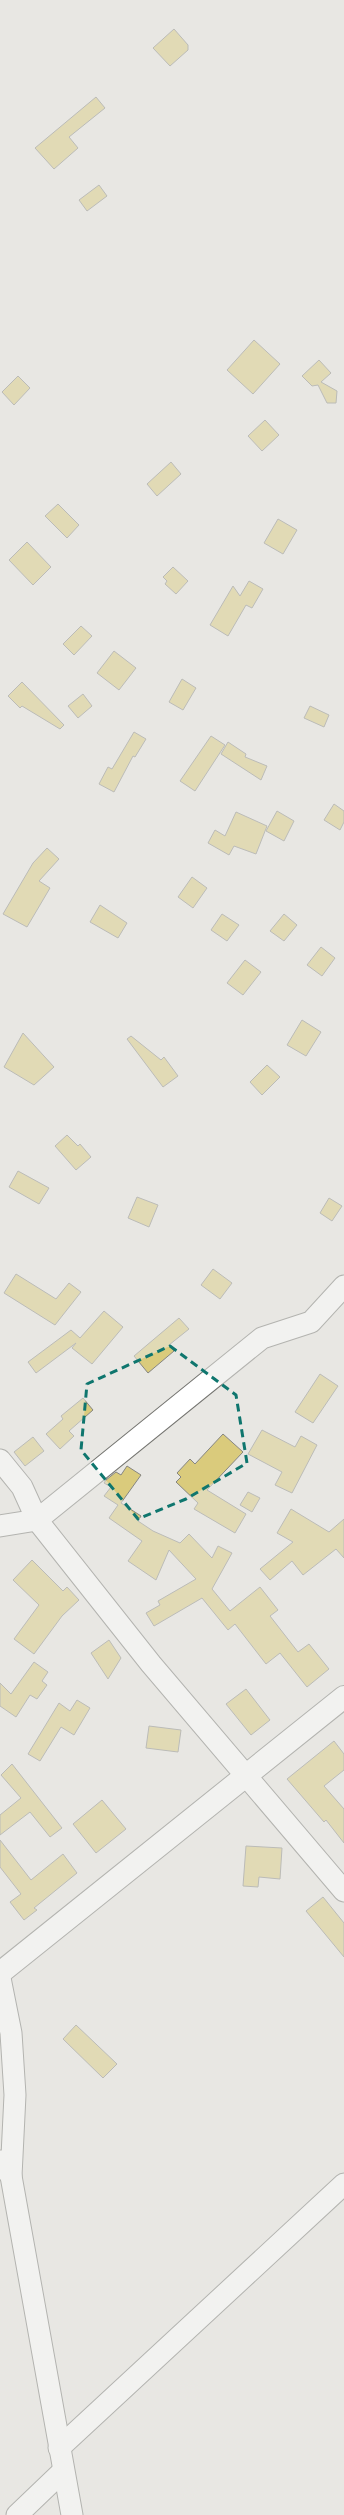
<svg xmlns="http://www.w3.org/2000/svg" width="344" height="2515" font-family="'PT Sans Narrow',sans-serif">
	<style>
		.building { fill: #dacb7c; stroke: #868682 }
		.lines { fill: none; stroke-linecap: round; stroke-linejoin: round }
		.minor-casing { stroke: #757571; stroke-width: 23 }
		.primary-casing { stroke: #757571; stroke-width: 24 }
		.minor { stroke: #fff; stroke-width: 21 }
		.primary { stroke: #fff; stroke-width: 22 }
		.marked { fill: none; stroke: #0f766e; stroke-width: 3; stroke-dasharray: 8 5; stroke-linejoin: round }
	</style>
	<rect width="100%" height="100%" fill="#e8e7e3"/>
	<g class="building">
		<polygon points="174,29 188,45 188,50 170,66 153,48"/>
		<polygon points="96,97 105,108 69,137 78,148 54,169 35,148"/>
		<polygon points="99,185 107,196 87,211 79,200"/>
		<polygon points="254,340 280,364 253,394 227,370"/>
		<polygon points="319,360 331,373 321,382 337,391 336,403 327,403 318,385 312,386 302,376"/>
		<polygon points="18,376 30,388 14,405 2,392"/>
		<polygon points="265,420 279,435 262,451 248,436"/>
		<polygon points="171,462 181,474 157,496 147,484"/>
		<polygon points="58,504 79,525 67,538 45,516"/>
		<polygon points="278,519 297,530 283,554 264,543"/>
		<polygon points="27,542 51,567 33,585 9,560"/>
		<polygon points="173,567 188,581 176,594 165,584 167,581 163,577"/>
		<polygon points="249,581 263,589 252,608 246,605 228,636 210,625 233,586 240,596"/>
		<polygon points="81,626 92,636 74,655 63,644"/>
		<polygon points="114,651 136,668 119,690 97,673"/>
		<polygon points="182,679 196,688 183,710 169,702"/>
		<polygon points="22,682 64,725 60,729 22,706 20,708 8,696"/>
		<polygon points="83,694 92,706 78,718 68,706"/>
		<polygon points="310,706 329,715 324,727 304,718"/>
		<polygon points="134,732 146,739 135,757 133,756 114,792 99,784 108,767 112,769"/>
		<polygon points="211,736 225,745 195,791 180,781"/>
		<polygon points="228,742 246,754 245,757 267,766 261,780 221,754"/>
		<polygon points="334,804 344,811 344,822 340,830 324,820"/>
		<polygon points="277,811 294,821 284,841 266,831"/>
		<polygon points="236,812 267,826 256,854 234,846 229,855 208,843 215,830 225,836"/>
		<polygon points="47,848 59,859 39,881 50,888 27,927 3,914 33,863"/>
		<polygon points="192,877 207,888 193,908 178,897"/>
		<polygon points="100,905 127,923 118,938 90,922"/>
		<polygon points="222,914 239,925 227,941 211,930"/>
		<polygon points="284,914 297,925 284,941 270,931"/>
		<polygon points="321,947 335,958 322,976 307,965"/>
		<polygon points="245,960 261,972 243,995 227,983"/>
		<polygon points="302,1020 321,1032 306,1056 287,1045"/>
		<polygon points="23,1033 54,1067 34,1085 4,1067"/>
		<polygon points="131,1036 161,1060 164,1057 178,1076 163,1087 127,1039"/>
		<polygon points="267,1065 280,1077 262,1095 250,1082"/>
		<polygon points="67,1135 78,1146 80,1144 91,1157 76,1170 55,1146"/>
		<polygon points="18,1171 49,1188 39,1204 9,1187"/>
		<polygon points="137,1197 158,1205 149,1227 128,1218"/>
		<polygon points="329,1198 342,1206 332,1221 320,1213"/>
		<polygon points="213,1269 232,1283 220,1299 201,1285"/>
		<polygon points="16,1274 56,1299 69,1283 81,1292 55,1325 4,1293"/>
		<polygon points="104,1311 123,1327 92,1364 72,1348 76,1343 36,1373 28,1362 71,1330 80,1338"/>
		<polygon points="179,1318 189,1329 169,1345 174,1351 148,1373 134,1356"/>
		<polygon points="320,1374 338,1386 313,1423 295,1412"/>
		<polygon points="83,1398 93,1410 69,1431 74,1436 60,1449 46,1434 63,1419 61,1416"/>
		<polygon points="262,1430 295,1447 301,1436 317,1445 292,1493 275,1485 282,1472 248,1454"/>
		<polygon points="223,1434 243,1452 207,1490 246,1514 235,1533 194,1509 198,1503 176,1482 181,1477 177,1473 190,1459 195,1464"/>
		<polygon points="33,1437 44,1451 25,1466 14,1452"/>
		<polygon points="127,1466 141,1475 121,1503 141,1516 138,1521 153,1531 180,1543 189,1534 212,1558 218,1546 232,1553 212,1589 230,1611 260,1587 278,1610 270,1616 298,1652 309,1644 329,1669 307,1687 280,1653 266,1664 235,1624 228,1630 202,1598 154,1626 146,1613 160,1605 158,1601 196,1579 169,1550 156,1580 128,1561 142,1541 109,1518 118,1505 104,1496 111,1487 104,1483 106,1480 116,1472 121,1475"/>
		<polygon points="248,1492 260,1498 252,1512 240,1505"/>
		<polygon points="291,1509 329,1532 344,1519 344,1558 336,1549 303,1575 292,1561 270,1580 260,1569 293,1542 277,1533"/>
		<polygon points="32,1560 63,1591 67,1587 79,1600 62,1616 34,1654 14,1639 39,1605 13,1580"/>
		<polygon points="109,1640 121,1658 108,1679 91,1653"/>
		<polygon points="34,1662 48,1672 42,1681 47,1685 37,1699 30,1695 16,1717 0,1706 0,1683 11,1694"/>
		<polygon points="246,1689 270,1720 251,1735 226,1704"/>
		<polygon points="77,1700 90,1708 74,1735 61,1727 40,1761 28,1754 59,1703 70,1711"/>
		<polygon points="149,1726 181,1730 178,1752 146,1748"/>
		<polygon points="334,1741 344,1754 344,1770 324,1786 344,1809 344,1843 326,1820 324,1822 287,1779"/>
		<polygon points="12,1764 62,1828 50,1837 30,1812 0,1835 0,1815 21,1798 1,1775"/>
		<polygon points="102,1800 126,1829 96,1853 73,1824"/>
		<polygon points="0,1840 31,1880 63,1854 77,1873 34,1908 37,1910 24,1920 10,1902 21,1894 0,1867"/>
		<polygon points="246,1846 282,1848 280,1879 259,1877 258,1887 243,1886"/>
		<polygon points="323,1897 344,1923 344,1957 306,1911"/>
		<polygon points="76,2025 117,2064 103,2078 63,2039"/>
	</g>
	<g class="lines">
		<g class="minor-casing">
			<g id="minor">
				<polyline points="0,1460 22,1487 37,1520 151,1664 344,1891"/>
				<polyline points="0,1526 37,1520 262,1338 311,1322 344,1286"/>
				<polyline points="0,1978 11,2033 15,2095 11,2176"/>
				<polyline points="0,2161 11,2176 72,2515"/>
				<polyline points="59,2448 344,2184"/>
				<polyline points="17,2515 63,2471"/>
			</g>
		</g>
		<g class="primary-casing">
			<polyline id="primary" points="0,1973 344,1697"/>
		</g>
		<use href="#minor" class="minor"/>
		<use href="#primary" class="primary"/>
	</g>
	<path d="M0 0H344V2515H0ZM 170,1346 L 236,1395 L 247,1463 L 186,1499 L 138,1519 L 81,1450 L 87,1384 Z" fill="#e8e7e3" fill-opacity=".55" fill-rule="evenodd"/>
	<path class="marked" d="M 170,1346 L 236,1395 L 247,1463 L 186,1499 L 138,1519 L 81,1450 L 87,1384 Z"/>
</svg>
